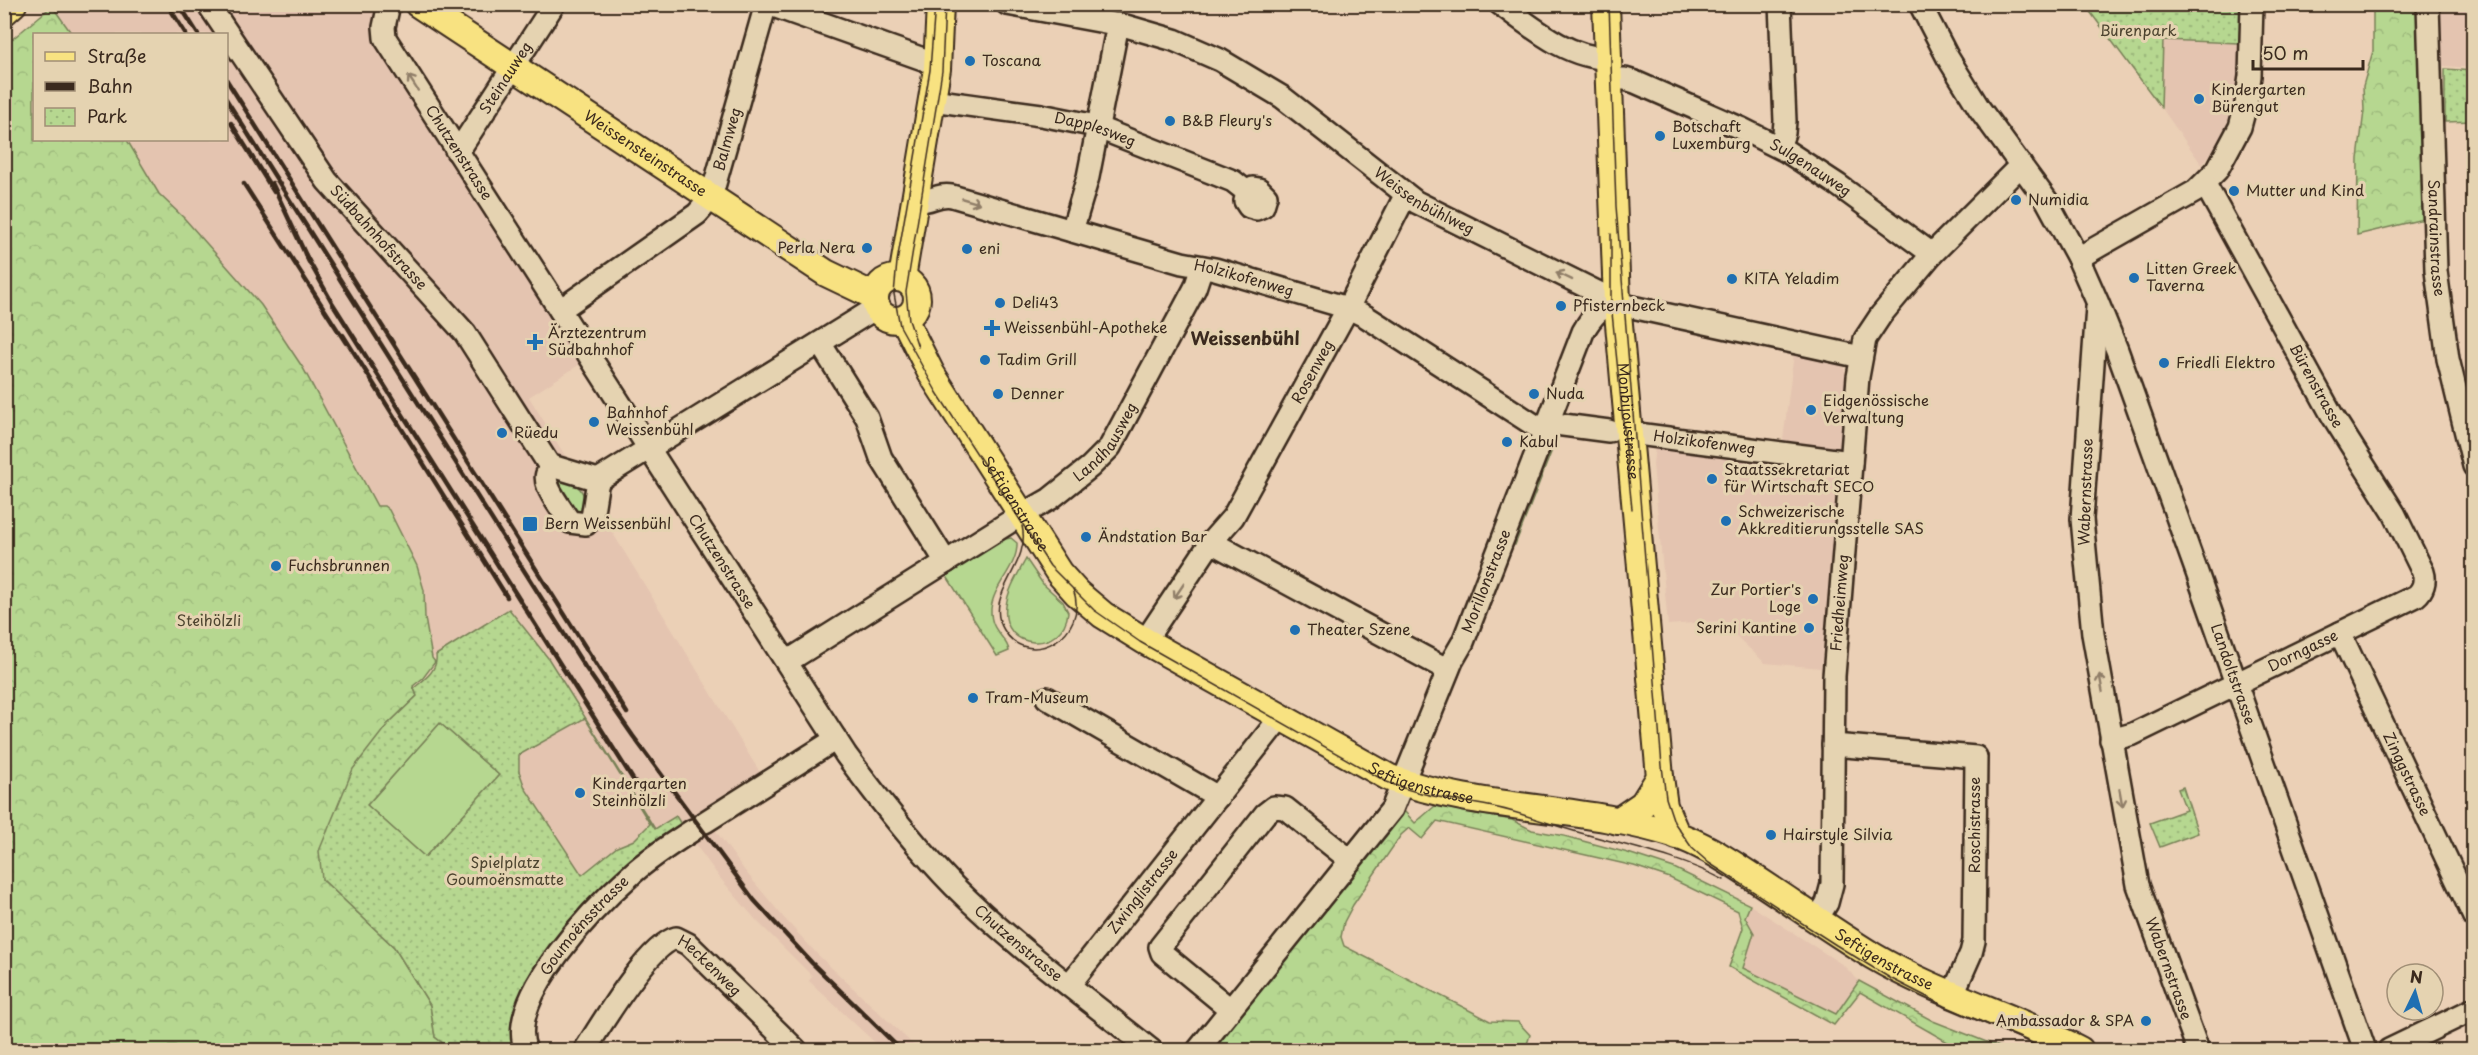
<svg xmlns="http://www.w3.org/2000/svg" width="2478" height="1055" font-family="'Playpen Sans',sans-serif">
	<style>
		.built { fill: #e4c4b0 }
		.grass { fill: #b6d790; stroke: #788057; stroke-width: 1.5 }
		.forest { fill: url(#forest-crowns); stroke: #788057; stroke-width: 1.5 }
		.park { fill: url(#park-dots); stroke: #788057; stroke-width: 1.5; fill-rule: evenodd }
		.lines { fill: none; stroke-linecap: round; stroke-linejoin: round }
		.minor-casing { stroke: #3b2a1e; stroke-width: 26 }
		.major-casing { stroke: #3b2a1e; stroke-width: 30 }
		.minor { stroke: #e5d3b1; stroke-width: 21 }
		.major { stroke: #f8e281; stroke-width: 26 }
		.tram { stroke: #3b2a1e; stroke-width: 1.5 }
		.rail { stroke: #3b2a1e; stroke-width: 4.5 }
		.oneway { stroke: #907e68 }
		.poi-dot { fill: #1f6fb2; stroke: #e5d3b1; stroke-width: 2 }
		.labels { text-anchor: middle; stroke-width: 6; stroke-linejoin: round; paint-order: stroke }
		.park-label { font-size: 15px; fill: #4d442f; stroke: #e5d3b1 }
		.poi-label { font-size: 15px; fill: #3b2a1e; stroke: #e5d3b1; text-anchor: start }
		.street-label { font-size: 15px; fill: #3b2a1e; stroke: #e5d3b1 }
		.quarter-label { font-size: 18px; font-weight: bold; fill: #3b2a1e; stroke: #e5d3b1 }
	</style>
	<defs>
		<pattern id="forest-crowns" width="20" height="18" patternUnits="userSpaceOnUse" patternTransform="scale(1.5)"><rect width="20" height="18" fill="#b6d790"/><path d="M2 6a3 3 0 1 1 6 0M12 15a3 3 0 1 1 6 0" fill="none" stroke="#9db97c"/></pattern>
		<pattern id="park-dots" width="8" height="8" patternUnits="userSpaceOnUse" patternTransform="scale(1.5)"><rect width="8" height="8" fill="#b6d790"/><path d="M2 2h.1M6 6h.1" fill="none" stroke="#9db97c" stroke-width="1.8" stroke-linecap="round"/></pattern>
	</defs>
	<rect width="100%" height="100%" fill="#ebd0b6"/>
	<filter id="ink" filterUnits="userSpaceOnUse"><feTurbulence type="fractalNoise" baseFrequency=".0167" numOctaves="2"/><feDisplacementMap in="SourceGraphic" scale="12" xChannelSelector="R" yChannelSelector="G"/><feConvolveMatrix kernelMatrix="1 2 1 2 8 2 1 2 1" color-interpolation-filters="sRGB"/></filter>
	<g filter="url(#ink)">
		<g class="built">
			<polygon points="54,4 198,5 219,34 72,34 52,6"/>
			<polygon points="208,5 379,5 375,20 585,361 529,397 764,779 705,816 745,871 784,918 819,956 919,1050 883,1050 809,981 812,976 756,920 720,878 684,829 655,829 651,824 634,840 617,847 582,876 525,788 519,771 519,755 585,718 638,802 585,715 509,609 432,658 425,618 424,590 417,566 389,510 377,507 303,368 261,305 184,218 159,194 127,140 226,140 227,44"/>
			<polygon points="2430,5 2473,5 2473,68 2430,65"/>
			<polygon points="2163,40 2239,43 2237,93 2234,106 2220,141 2202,165 2161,107"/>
			<polygon points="1794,353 1838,363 1844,368 1847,378 1821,668 1765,663 1720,621 1668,625 1653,464 1655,447 1780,464"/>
			<polygon points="1750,905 1843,965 1859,981 1836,1014 1743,968 1754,933 1745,917"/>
		</g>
		<g class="grass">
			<polygon points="1555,434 1557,437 1515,545 1512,545"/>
			<path d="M 562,478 C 580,483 585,493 587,510 L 577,518 L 557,482 Z"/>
			<path d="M 1011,538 L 1017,543 C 1018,567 993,585 991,609 C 990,633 1007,636 1009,651 L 997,656 L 946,575 L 1005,539 Z"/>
			<path d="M 1026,559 L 1043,584 L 1063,602 L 1068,612 C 1064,654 1000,652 1006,606 C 1008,589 1018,574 1026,559 Z"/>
			<polygon points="440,723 499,775 425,857 367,805"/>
		</g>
		<g class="forest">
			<polygon points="2373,5 2426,5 2432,220 2419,220 2357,235 2358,159 2364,111 2363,86 2373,51"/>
			<polygon points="52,6 72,34 34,34 34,140 127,140 159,194 184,218 261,305 303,368 377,506 384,506 389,510 417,566 424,590 425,618 432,658 435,662 423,678 413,686 417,696 387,725 322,879 394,947 430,1005 435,1037 452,1050 5,1050 4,46"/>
			<polygon points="1435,806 1512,820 1532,830 1564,836 1628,853 1674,868 1750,905 1745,917 1754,933 1743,968 1836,1014 1859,981 1933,1021 2007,1050 1971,1050 1951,1044 1860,992 1834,1025 1729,967 1743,928 1738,911 1670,878 1634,866 1437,821 1422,839 1409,828 1401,835 1353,905 1344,922 1341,937 1344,946 1490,1021 1518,1022 1530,1035 1525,1050 1207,1050 1398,813 1402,814 1404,811 1415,823"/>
		</g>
		<g class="park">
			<polygon points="2085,5 2241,5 2239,43 2163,40 2161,107"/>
			<polygon points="2445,69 2473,71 2473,121 2445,122"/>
			<path d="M 509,609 L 548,658 L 655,829 L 676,816 L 684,829 L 540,979 L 525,1050 L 452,1050 L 435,1037 L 430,1005 L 394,947 L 322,879 L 319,851 L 353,769 L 387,725 L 417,696 L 414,688 C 425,679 438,670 436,655 ZM 585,718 L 650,824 L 634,840 L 617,847 L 582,875 L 525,788 L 519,771 L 519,755 ZM 440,723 L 499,775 L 425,857 L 367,805 Z"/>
			<polygon points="2183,787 2198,833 2160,847 2150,823 2186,810 2178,789"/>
		</g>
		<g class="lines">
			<g class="minor-casing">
				<g id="minor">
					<path id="s1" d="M 208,4 L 327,181 L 465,333 L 551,468"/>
					<path id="s2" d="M 389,4 L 384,27 L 385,38 L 846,755 C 880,801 914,845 954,886 C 1014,946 1085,997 1151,1050"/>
					<polyline points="768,4 937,64"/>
					<path id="s3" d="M 1007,4 L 1126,26 L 1174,40 L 1220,60 L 1282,97 L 1416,202 L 1617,302 L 1632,307 L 1861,357"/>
					<path d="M 1500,4 C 1532,27 1567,58 1608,58"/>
					<path id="s4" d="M 1920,4 L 1948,58 L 1979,108 L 2047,201 L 2078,258 L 2097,301 L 2117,350 L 2195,567 L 2365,1050"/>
					<path id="s5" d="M 2428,4 L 2436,271 L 2448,359 L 2474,466"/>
					<path id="s6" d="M 1609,79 L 1625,79 L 1635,82 L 1740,128 L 1786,151 L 1838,185 L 1932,254"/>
					<path id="s7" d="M 932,100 L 1041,115 L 1091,125 L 1233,181 L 1247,192 L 1253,188 L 1259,189 L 1266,196 L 1263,206 L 1256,209 L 1249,207 L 1245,201 L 1247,192"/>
					<polyline points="1779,147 1784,133 1785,121 1780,4"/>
					<path id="s8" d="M 456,150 L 463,144 L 554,4"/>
					<path id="s9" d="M 914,201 C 931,203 937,193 952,196 L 1182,263 L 1215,269 L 1348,308 L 1365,316 L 1545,432"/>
					<polyline points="1072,231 1088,177 1118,24"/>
					<polyline points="2078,258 2196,191 2217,170 2240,127 2246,104 2250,76 2252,4"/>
					<path id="s10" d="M 2097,307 L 2082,519 L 2093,634 L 2138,885 L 2198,1050"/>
					<path id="s11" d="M 560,310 L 697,214 L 705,205 L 714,187 L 766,4"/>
					<polyline points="820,343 867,418 881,458 946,562"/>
					<polyline points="1548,423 1609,431"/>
					<path id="s12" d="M 1630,433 L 1851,462"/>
					<path d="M 555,467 L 598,480 L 592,518 L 586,524 L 570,522 C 563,510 531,474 555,467 Z"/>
					<polyline points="598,480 876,308"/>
					<polyline points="1211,542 1448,670"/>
					<path id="s13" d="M 2340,633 L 2474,917"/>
					<path id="s14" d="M 1145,641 L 1211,542 L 1233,517 L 1348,308 L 1405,196"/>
					<path id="s15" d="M 786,660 L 796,656 L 1008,523 L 1050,499 L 1090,467 L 1110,447 L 1195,288 L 1202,267"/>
					<polyline points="1047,698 1218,797"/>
					<path id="s16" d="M 2111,740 L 2133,734 L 2416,596 C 2423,590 2426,581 2423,572 L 2394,513 L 2332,415 L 2205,184"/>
					<polyline points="1833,745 1976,757 1974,941 1971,953 1952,996"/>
					<polyline points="705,822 836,739"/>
					<path id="s17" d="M 1817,919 L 1827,903 L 1832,884 L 1834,676 L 1858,377 L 1865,339 L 1881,315 L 1932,254 L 2021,165"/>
					<path id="s18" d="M 1070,984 L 1280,718"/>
					<polyline points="1230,1009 1162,953 1160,947 1265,814 1274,807 1285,808 1350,860"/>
					<path id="s19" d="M 526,1050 C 503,999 598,904 633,873 C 652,856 673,843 693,830"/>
					<path id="s20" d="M 585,1050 C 601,1025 648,945 676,938 L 688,944 L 796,1050"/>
					<path id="s21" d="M 1198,1050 L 1392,809 L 1452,661 L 1463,642 L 1583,332 C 1590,319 1601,305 1617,302"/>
					<polyline points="2389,1050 2474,1009"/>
				</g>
			</g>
			<g class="major-casing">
				<g id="major">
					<path id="s22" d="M 418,4 L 826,273 L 874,296"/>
					<path id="s23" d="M 1606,4 L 1617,302 L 1660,777 L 1664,806 L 1677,836"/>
					<polyline points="4,12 13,4"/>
					<circle cx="896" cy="299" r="21"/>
					<polyline points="902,278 937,69 940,4"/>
					<path id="s24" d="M 904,319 L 931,373 L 1059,573 L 1077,593 L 1103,615 L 1145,641 L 1390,778 C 1482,811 1583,805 1676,835 C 1706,845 1732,864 1759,881 C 1797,906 1834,932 1873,956 C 1939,995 2012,1015 2080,1050"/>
					<polyline points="1618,821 1643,804 1660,777"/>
				</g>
			</g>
			<use href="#minor" class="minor"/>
			<use href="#major" class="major"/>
			<g class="tram">
				<path d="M 935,4 L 930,70 L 897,262 L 894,294 L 900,326 L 936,391 L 1050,566 L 1094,610 L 1140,642 L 1387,782 C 1423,797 1460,800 1498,808 C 1526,814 1553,826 1581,833 C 1630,847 1678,856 1724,880"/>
				<polyline points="1609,4 1616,206 1662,766 1666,798 1674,822 1692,848 1709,863 1836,945 1890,978 1945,1006 2047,1050"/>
				<polyline points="1611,234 1611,303 1632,509"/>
				<polyline points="918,347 909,320 906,292 942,71 945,4"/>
				<path d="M 1022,526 C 1032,566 982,594 1004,630 C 1028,671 1091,635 1073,589"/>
			</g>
			<g class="rail">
				<polyline points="167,4 186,34"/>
				<polyline points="179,4 198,34"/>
				<polyline points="226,79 627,713"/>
				<polyline points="226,99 585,667 633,736 754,900 812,963 901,1050"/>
				<polyline points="231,123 274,192"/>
				<polyline points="272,183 309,262"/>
				<polyline points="244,184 346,343"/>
				<polyline points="305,254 333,304 646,800"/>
				<polyline points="343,335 507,597"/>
			</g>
		</g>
		<defs><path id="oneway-shaft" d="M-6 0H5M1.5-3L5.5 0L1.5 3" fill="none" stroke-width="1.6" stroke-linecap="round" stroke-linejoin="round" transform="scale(1.5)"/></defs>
		<g class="oneway">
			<use href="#oneway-shaft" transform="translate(413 83) rotate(-123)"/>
			<use href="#oneway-shaft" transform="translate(971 201) rotate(16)"/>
			<use href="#oneway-shaft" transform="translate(1564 276) rotate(-154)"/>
			<use href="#oneway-shaft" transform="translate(1179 591) rotate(124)"/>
			<use href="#oneway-shaft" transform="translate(2101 683) rotate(-100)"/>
			<use href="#oneway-shaft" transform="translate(2121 798) rotate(80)"/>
		</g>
	</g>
	<g class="poi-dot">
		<circle cx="970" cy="61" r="6"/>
		<circle cx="2199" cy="99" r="6"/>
		<circle cx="1170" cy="121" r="6"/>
		<circle cx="1660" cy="136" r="6"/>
		<circle cx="2234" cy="191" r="6"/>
		<circle cx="2016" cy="200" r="6"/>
		<circle cx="867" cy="248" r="6"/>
		<circle cx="967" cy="249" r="6"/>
		<circle cx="2134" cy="278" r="6"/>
		<circle cx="1732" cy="279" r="6"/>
		<circle cx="1000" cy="303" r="6"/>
		<circle cx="1561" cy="306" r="6"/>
		<path d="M989 319h6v6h6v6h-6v6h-6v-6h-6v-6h6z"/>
		<path d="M532 333h6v6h6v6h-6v6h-6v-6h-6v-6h6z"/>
		<circle cx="985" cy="360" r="6"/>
		<circle cx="2164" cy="363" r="6"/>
		<circle cx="998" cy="394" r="6"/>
		<circle cx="1534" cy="394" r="6"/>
		<circle cx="1811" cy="410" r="6"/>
		<circle cx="594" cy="422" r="6"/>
		<circle cx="502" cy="433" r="6"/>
		<circle cx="1507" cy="442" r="6"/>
		<circle cx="1712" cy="479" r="6"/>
		<circle cx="1726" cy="521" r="6"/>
		<rect x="522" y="516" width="16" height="16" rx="3"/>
		<circle cx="1086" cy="537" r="6"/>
		<circle cx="276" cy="566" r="6"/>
		<circle cx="1813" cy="599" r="6"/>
		<circle cx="1809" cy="628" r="6"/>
		<circle cx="1295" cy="630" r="6"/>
		<circle cx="973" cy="698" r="6"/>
		<circle cx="580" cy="793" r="6"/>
		<circle cx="1771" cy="835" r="6"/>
		<circle cx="2146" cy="1021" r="6"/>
	</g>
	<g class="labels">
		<g class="park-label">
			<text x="2138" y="36">Bürenpark</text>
			<text x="209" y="626">Steihölzli</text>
			<text x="505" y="868">Spielplatz<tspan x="505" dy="17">Goumoënsmatte</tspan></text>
		</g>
		<g class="poi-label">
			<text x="982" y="66">Toscana</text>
			<text x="2211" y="95">Kindergarten<tspan x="2211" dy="17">Bürengut</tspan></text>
			<text x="1182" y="126">B&amp;B Fleury's</text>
			<text x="1672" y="132">Botschaft<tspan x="1672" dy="17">Luxemburg</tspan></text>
			<text x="2246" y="196">Mutter und Kind</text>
			<text x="2028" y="205">Numidia</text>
			<text x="855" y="253" text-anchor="end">Perla Nera</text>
			<text x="979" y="254">eni</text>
			<text x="2146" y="274">Litten Greek<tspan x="2146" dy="17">Taverna</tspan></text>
			<text x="1744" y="284">KITA Yeladim</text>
			<text x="1012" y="308">Deli43</text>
			<text x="1573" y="311">Pfisternbeck</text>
			<text x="1004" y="333">Weissenbühl-Apotheke</text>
			<text x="548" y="338">Ärztezentrum<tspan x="548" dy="17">Südbahnhof</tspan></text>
			<text x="997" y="365">Tadim Grill</text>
			<text x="2176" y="368">Friedli Elektro</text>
			<text x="1010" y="399">Denner</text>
			<text x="1546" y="399">Nuda</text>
			<text x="1823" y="406">Eidgenössische<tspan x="1823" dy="17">Verwaltung</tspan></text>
			<text x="606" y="418">Bahnhof<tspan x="606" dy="17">Weissenbühl</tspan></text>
			<text x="514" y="438">Rüedu</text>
			<text x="1519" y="447">Kabul</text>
			<text x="1724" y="475">Staatssekretariat<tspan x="1724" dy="17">für Wirtschaft SECO</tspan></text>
			<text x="1738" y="517">Schweizerische<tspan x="1738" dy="17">Akkreditierungsstelle SAS</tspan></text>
			<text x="544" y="529">Bern Weissenbühl</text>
			<text x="1098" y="542">Ändstation Bar</text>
			<text x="288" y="571">Fuchsbrunnen</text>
			<text x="1801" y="595" text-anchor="end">Zur Portier's<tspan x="1801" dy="17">Loge</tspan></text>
			<text x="1797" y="633" text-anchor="end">Serini Kantine</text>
			<text x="1307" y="635">Theater Szene</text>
			<text x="985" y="703">Tram-Museum</text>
			<text x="592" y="789">Kindergarten<tspan x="592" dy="17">Steinhölzli</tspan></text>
			<text x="1783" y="840">Hairstyle Silvia</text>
			<text x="2134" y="1026" text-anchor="end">Ambassador &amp; SPA</text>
		</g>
		<g class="street-label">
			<text dy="5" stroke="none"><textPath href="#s8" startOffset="88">Steinauweg</textPath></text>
			<text dy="5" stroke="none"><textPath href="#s7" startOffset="166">Dapplesweg</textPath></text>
			<text dy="5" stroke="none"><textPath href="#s11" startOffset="249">Balmweg</textPath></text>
			<text dy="5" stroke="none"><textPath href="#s2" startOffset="171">Chutzenstrasse</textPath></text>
			<text dy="5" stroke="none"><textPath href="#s22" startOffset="272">Weissensteinstrasse</textPath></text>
			<text dy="5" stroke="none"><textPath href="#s6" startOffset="222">Sulgenauweg</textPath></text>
			<text dy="5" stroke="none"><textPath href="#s3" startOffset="470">Weissenbühlweg</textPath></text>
			<text dy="5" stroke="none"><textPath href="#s1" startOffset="290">Südbahnhofstrasse</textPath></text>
			<text dy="5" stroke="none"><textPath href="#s5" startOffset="234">Sandrainstrasse</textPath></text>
			<text dy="5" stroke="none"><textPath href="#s9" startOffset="342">Holzikofenweg</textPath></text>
			<text dy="5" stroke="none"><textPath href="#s14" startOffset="318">Rosenweg</textPath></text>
			<text transform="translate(2316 386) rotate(61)" y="5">Bürenstrasse</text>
			<text dy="5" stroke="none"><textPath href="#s23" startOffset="418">Monbijoustrasse</textPath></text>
			<text dy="5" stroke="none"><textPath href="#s15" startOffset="390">Landhausweg</textPath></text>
			<text dy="5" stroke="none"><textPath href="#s12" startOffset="75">Holzikofenweg</textPath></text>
			<text transform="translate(2086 492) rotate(-88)" y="5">Wabernstrasse</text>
			<text dy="5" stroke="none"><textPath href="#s24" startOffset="216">Seftigenstrasse</textPath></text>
			<text dy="5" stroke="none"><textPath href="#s2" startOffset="657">Chutzenstrasse</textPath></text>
			<text dy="5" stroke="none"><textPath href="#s21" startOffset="556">Morillonstrasse</textPath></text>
			<text dy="5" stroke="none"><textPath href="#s17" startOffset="320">Friedheimweg</textPath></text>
			<text dy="5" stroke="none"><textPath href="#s16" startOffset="212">Dorngasse</textPath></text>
			<text dy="5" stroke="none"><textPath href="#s4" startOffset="744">Landoltstrasse</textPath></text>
			<text dy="5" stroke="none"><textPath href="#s13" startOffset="156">Zinggstrasse</textPath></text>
			<text dy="5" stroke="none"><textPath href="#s24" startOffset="720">Seftigenstrasse</textPath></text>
			<text transform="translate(1975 825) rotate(-90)" y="5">Roschistrasse</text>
			<text dy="5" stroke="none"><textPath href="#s18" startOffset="118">Zwinglistrasse</textPath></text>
			<text dy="5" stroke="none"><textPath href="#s19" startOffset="144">Goumoënsstrasse</textPath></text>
			<text dy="5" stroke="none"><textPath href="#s2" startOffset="1143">Chutzenstrasse</textPath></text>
			<text dy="5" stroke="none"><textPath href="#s24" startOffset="1224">Seftigenstrasse</textPath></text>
			<text dy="5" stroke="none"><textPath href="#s10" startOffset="672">Wabernstrasse</textPath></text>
			<text dy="5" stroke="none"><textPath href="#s20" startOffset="190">Heckenweg</textPath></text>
		</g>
		<g class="quarter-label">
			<text x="1245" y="345">Weissenbühl</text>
		</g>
	</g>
	<rect width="2478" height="1055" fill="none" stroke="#e5d3b1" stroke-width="24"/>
	<rect x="12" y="12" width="2454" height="1031" fill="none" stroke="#3b2a1e" stroke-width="2" filter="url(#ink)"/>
	<rect x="33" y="33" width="195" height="108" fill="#e5d3b1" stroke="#a18f76" stroke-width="1.5"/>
	<rect x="45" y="52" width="30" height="9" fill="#f8e281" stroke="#a18f76" stroke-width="1.5"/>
	<text x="87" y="63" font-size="18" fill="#3b2a1e">Straße</text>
	<rect x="45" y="82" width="30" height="9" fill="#3b2a1e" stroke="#a18f76" stroke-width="1.5"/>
	<text x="87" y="93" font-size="18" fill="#3b2a1e">Bahn</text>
	<rect x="45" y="108" width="30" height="18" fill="url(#park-dots)" stroke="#a18f76" stroke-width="1.5"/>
	<text x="87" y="123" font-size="18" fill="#3b2a1e">Park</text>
	<g transform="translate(2415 992) rotate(5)"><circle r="28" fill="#e5d3b1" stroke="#a18f76" stroke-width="1.5"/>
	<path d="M0-4.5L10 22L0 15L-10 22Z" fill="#1f6fb2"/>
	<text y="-9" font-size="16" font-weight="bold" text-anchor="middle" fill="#3b2a1e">N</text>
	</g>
	<path d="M2253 60v9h110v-9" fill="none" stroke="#3b2a1e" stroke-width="3"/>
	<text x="2262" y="60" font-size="18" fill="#3b2a1e" stroke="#e5d3b1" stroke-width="4.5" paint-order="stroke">50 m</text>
</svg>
